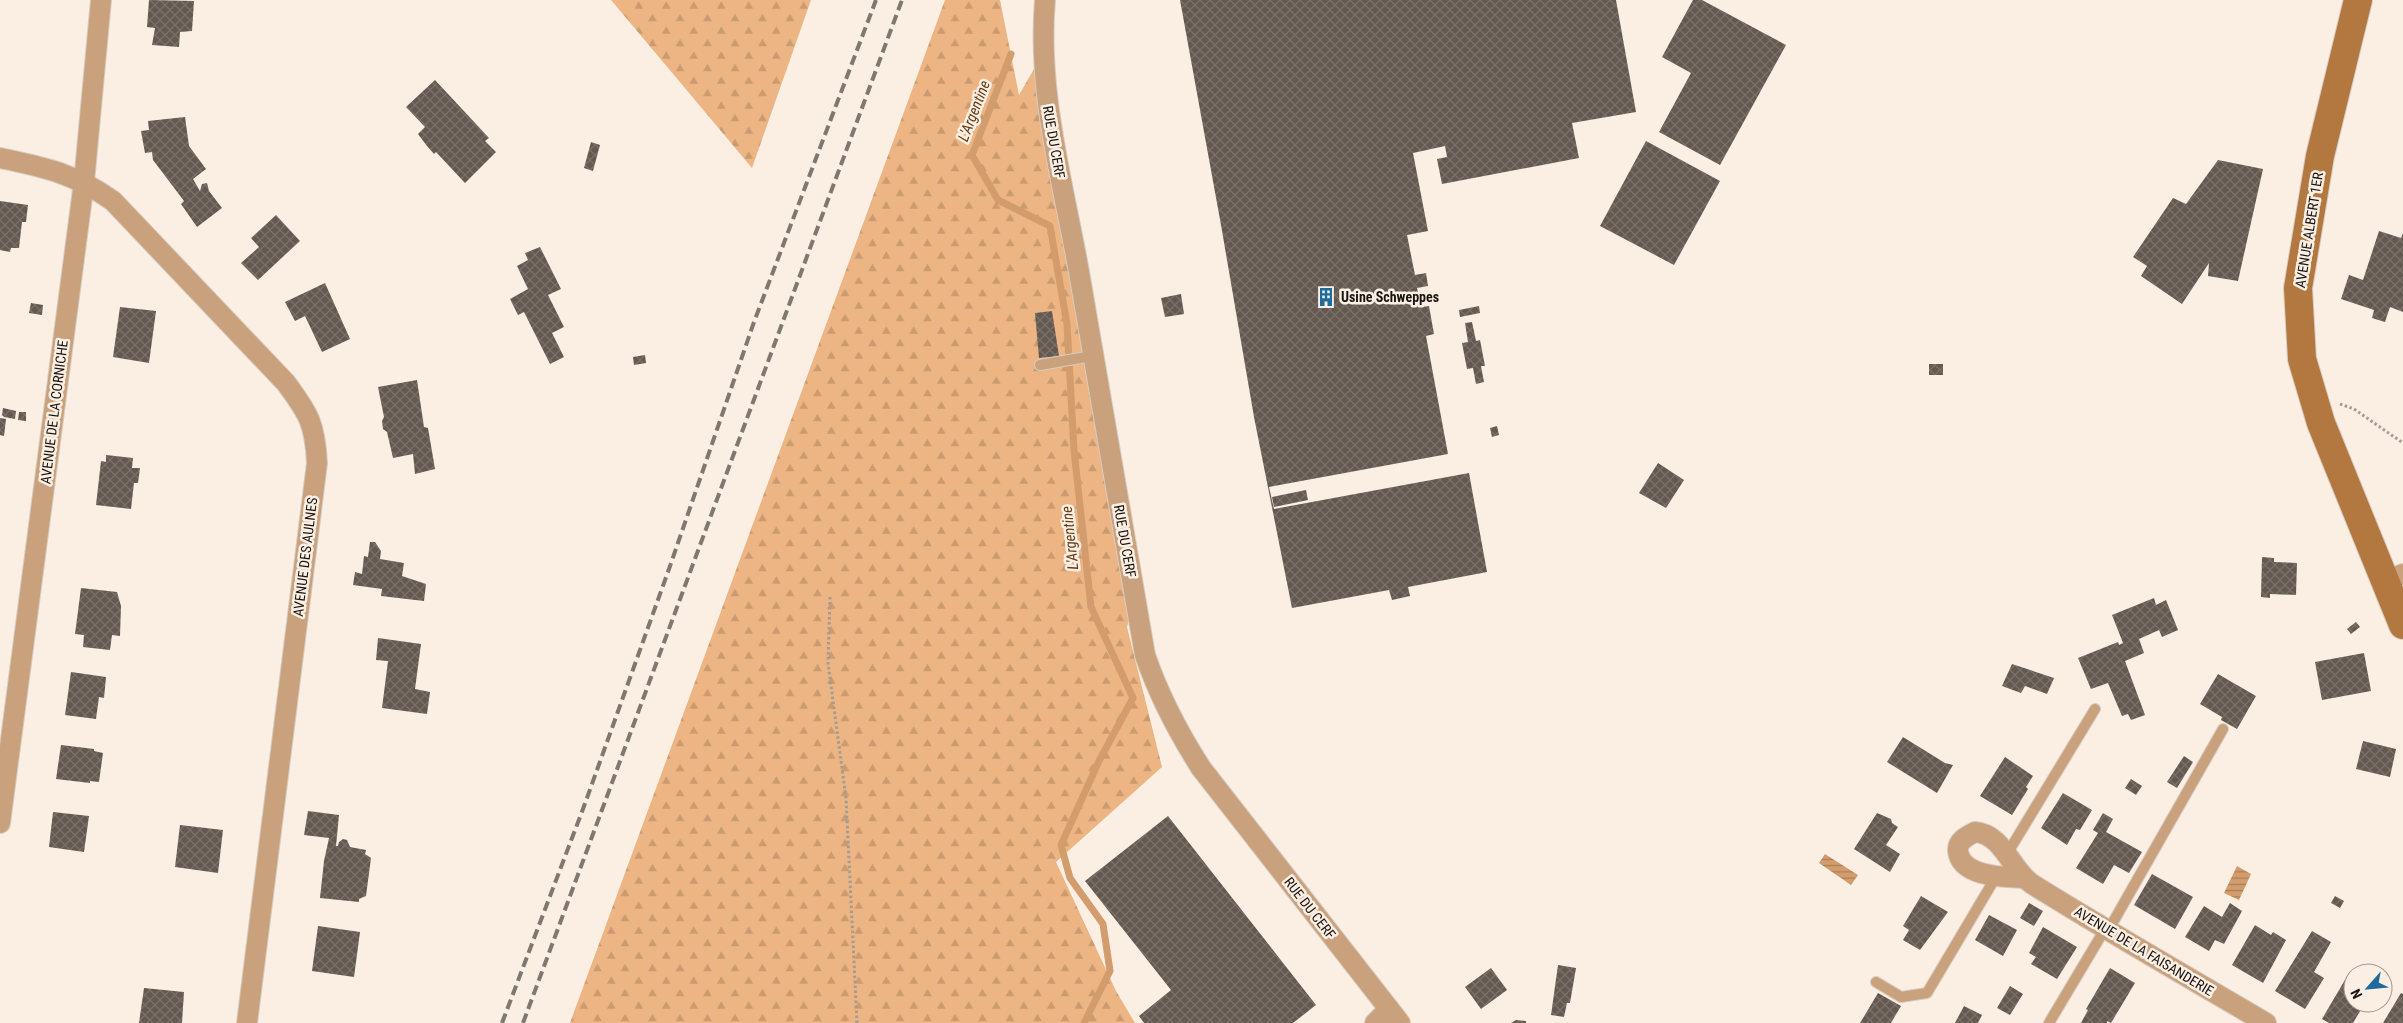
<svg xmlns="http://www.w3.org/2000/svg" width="2403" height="1023" font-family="'Roboto Condensed',sans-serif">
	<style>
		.forest { fill: url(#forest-firs) }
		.water { fill: url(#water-rules) }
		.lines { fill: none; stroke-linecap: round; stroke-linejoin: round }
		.stream { stroke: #d39c6c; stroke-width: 7 }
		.building { fill: url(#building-cross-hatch) }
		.lane-casing { stroke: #d7ccc2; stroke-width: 12 }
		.street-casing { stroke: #d7ccc2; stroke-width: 22 }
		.secondary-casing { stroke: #d7ccc2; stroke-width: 30 }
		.path { stroke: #a49b92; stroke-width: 3; stroke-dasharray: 2.5 2.5; stroke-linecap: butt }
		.lane { stroke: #c9a17d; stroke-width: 10 }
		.street { stroke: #c9a17d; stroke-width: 20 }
		.secondary { stroke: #b37840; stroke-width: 28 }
		.rail { stroke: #7f7870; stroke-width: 4; stroke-dasharray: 10 5; stroke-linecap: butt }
		.labels { text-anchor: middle; stroke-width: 5; stroke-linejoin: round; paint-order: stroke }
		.street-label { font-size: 14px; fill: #191511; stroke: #fbefe4 }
		.poi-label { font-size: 14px; font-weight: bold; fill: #191511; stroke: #fbefe4; text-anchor: start }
		.water-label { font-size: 15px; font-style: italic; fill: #613c17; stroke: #fbefe4 }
	</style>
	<defs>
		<pattern id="forest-firs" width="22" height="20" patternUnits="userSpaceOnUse" patternTransform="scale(1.25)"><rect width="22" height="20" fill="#edb583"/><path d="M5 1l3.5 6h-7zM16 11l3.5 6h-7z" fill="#cb9b70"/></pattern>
		<pattern id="water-rules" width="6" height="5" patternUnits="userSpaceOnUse" patternTransform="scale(1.25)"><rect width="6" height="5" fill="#d39c6c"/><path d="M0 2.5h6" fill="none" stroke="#aa7e57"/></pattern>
		<pattern id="building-cross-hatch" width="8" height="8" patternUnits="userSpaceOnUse" patternTransform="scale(1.25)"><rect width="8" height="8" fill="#635950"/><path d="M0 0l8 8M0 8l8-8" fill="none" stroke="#79716a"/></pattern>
	</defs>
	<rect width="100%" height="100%" fill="#fbefe4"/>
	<g class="forest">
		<polygon points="611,0 811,0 752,168"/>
		<polygon points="945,0 1000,0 1019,95 1034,69 1131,614 1127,627 1162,767 1056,862 1116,991 1135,1023 570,1023"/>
	</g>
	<g class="water">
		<polygon points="1825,854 1858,875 1851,885 1819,863"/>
		<polygon points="2237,866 2251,874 2239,900 2224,893"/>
	</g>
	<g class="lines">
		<polyline class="stream" points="1011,54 972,155 998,200 1050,226 1067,324 1074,450 1091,607 1133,698 1099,761 1061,845 1070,878 1103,924 1110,971 1084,1023"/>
	</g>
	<g class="building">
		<polygon points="149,0 194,1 192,31 180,32 179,47 152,45 155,28 147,27"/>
		<polygon points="1180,0 1616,0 1636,112 1572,123 1579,158 1442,184 1437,159 1447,157 1445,146 1413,153 1428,231 1407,235 1415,275 1426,273 1428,286 1417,288 1421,307 1429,306 1434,334 1426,336 1448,454 1269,487 1274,509 1469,473 1487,572 1408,587 1410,596 1392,600 1389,590 1292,608 1254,417 1221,225"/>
		<polygon points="1693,0 1702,0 1786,45 1720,165 1659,132 1691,73 1662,57"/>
		<polygon points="435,80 489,138 485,141 496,152 465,183 436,152 434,154 427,146 418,134 425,127 406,107"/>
		<polygon points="185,117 189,146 206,169 193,179 200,191 202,184 207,183 209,191 222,208 197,227 181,204 184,201 153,160 152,152 145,153 141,131 149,130 148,121"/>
		<polygon points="1646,141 1720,181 1674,265 1600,226"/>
		<polygon points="591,142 600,145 593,171 584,168"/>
		<polygon points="2218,160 2263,169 2238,281 2208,276 2209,263 2182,304 2141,276 2147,266 2133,257 2173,198 2186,204"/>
		<polygon points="0,201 28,205 26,222 22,222 19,248 11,248 10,252 0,250"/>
		<polygon points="276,215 300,241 258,280 241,263 259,247 251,238"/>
		<polygon points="2379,231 2401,238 2403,233 2403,312 2390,307 2385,322 2372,318 2374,310 2341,299 2349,275 2363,280"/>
		<polygon points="540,247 561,289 548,295 564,327 552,333 564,357 550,364 524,312 518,315 510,299 528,289 517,266 528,260 525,253"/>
		<polygon points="325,283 350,339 322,352 305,316 295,321 285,302"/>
		<polygon points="1181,294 1184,314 1165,317 1161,298"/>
		<polygon points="31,303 43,305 42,315 29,313"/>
		<polygon points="1479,306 1480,313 1460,317 1459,310"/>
		<polygon points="120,307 156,311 149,363 113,357"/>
		<polygon points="1052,311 1059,356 1039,358 1035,313"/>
		<polygon points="1472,322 1476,341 1480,340 1485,366 1481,366 1484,382 1476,384 1473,368 1467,369 1462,343 1468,342 1465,323"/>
		<polygon points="645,355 646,363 634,365 633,357"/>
		<rect x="1929" y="364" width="14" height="11"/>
		<polygon points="417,380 424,427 428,428 435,469 415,474 413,454 393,458 387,432 383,429 382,421 384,417 378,387"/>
		<polygon points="3,408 16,411 15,419 4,417 2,415"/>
		<polygon points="19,412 26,412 26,421 18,420"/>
		<polygon points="0,418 6,419 4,436 0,435"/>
		<polygon points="1497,426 1499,435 1492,437 1490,428"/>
		<polygon points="106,455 133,458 132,468 140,468 138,483 134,483 131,509 96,505 101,461 106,462"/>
		<polygon points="1658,463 1684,480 1666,508 1639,493"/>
		<polygon points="1306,490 1308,500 1274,507 1272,497"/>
		<polygon points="370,542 375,542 381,551 380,559 404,563 402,576 426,584 424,601 381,596 382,589 353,585 355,572 362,574 364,556 368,557"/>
		<polygon points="2262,557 2274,558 2274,562 2297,563 2296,595 2270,594 2270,598 2261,597"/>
		<polygon points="81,588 117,592 121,606 120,636 112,635 110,650 83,647 84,635 75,634"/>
		<polygon points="2154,598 2156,605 2166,600 2178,630 2162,637 2159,630 2139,639 2144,653 2125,661 2145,715 2131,720 2128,714 2122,716 2108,683 2091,689 2078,658 2118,642 2119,645 2123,643 2112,615"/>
		<polygon points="2356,622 2360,627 2351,634 2347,629"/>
		<polygon points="378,638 421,644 415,689 430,692 427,714 382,708 388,661 376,660"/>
		<polygon points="2364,653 2371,691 2322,700 2315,662"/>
		<polygon points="2012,664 2054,678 2047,694 2025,686 2021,693 2002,686"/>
		<polygon points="71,672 106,677 104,698 99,697 96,719 65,715"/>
		<polygon points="2218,674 2256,696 2237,729 2221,720 2222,717 2200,704"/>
		<polygon points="1903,737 1945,763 1953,765 1937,793 1887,762"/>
		<polygon points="2363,741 2396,749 2390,777 2356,769"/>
		<polygon points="61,745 94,749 94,751 103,753 99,782 90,781 90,783 56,779"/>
		<polygon points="2184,756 2193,762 2177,788 2167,782"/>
		<polygon points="2005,757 2033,776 2026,787 2028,789 2012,815 1980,796"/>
		<polygon points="2131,779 2142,786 2136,795 2125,788"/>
		<polygon points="2063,793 2092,810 2080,830 2076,829 2067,845 2041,828"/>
		<polygon points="308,811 339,815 336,846 338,846 339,842 343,839 347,840 350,847 366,850 365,854 371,858 366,896 359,899 359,902 320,898 324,861 329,838 304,835"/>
		<polygon points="53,812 89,816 84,852 49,847"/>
		<polygon points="1877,813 1891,819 1892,823 1898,827 1886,845 1900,854 1890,872 1854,849"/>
		<polygon points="2103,813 2113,819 2106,832 2142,852 2129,873 2114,865 2103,884 2076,868 2098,833 2093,830"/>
		<polygon points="1168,816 1316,1005 1293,1023 1144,1023 1139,1016 1171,990 1085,881"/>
		<polygon points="180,825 223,830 218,873 175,867"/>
		<polygon points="2152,874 2193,897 2175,929 2134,905"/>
		<polygon points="1921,896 1948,912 1920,950 1903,940 1909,930 1903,926"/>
		<polygon points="2335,896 2344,901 2340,908 2331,903"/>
		<polygon points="2029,903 2043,911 2034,926 2020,918"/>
		<polygon points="2230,903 2242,911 2224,944 2215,940 2209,951 2185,937 2204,906 2222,917"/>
		<polygon points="1989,915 2017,930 2003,956 1975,940"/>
		<polygon points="2255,925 2271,935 2273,932 2286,940 2263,983 2232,965"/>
		<polygon points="318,926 360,932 354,977 312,971"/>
		<polygon points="2043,927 2077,947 2057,979 2031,964 2036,957 2029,953"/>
		<polygon points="2312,931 2331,942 2314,972 2324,978 2305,1009 2275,991"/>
		<polygon points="1558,965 1576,968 1570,1003 1567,1003 1564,1017 1551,1015"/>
		<polygon points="1491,968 1507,990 1481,1009 1465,987"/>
		<polygon points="2110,968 2135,983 2111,1023 2107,1021 2107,1023 2081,1023 2088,1010 2086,1009"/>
		<polygon points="2349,973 2353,975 2353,1003 2365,1003 2353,1023 2329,1023 2322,1019"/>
		<polygon points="2010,986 2023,994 2010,1015 1997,1008"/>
		<polygon points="144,988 184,992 182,1023 139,1023"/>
		<polygon points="1878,993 1901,1006 1891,1023 1860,1023"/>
		<polygon points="2401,993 2403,994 2403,1023 2383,1023"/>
		<polygon points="1964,1006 1982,1015 1978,1023 1955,1023"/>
		<polygon points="1516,1020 1526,1021 1526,1023 1511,1023"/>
	</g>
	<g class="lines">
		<g class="lane-casing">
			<g id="lane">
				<polyline points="1040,365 1092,356"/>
				<polyline points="2007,854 2095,709"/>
				<polyline points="2108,931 2223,729"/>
				<polyline points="1876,982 1901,997 1927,993 1997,875"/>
				<polyline points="2049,1023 2105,929"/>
			</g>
		</g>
		<g class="street-casing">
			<g id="street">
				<path d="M 1045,0 C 1037,93 1063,182 1079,272 C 1102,400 1123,528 1145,655 C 1159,696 1178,732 1201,768 L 1400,1023"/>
				<path d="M 0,158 C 45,167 75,174 113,201 L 286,383 C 309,414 315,424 317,463 L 247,1023"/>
				<polyline points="2385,581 2403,574"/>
				<polyline points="0,823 84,182 101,0"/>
				<path d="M 2023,878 C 2004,877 1961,877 1958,851 C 1957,841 1967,836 1975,832 C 2003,834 2011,870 2032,884 C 2109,932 2188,977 2266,1023"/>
				<polyline points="1375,1023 1389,1009"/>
			</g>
		</g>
		<g class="secondary-casing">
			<polyline id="secondary" points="2358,0 2320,156 2298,288 2302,359 2321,423 2403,625"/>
		</g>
		<g class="path">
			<polyline points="2340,404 2354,409 2403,443"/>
			<polyline points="830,597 828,663 846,798 857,1023"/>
		</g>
		<use href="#lane" class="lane"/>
		<use href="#street" class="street"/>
		<use href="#secondary" class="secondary"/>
		<g class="rail">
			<polyline points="502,1023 583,809 669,569 754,322 876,0"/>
			<polyline points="523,1023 902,0"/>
		</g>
	</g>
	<defs>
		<g id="building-bare" transform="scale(1.5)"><path d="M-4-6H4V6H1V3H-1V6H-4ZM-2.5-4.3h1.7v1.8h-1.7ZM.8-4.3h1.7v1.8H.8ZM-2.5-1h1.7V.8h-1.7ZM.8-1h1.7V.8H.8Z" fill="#1e6b9e" stroke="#fbefe4" stroke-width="2.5" paint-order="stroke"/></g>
	</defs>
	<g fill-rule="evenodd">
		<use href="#building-bare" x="1326" y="297"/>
	</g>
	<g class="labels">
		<g class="street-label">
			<text transform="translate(1054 142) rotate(80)" y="5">RUE DU CERF</text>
			<text transform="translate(2309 230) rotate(-81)" y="5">AVENUE ALBERT 1ER</text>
			<text transform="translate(54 412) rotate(-83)" y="5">AVENUE DE LA CORNICHE</text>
			<text transform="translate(1125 541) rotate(80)" y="5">RUE DU CERF</text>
			<text transform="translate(305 557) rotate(-83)" y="5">AVENUE DES AULNES</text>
			<text transform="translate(1310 908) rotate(52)" y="5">RUE DU CERF</text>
			<text transform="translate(2144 951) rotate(31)" y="5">AVENUE DE LA FAISANDERIE</text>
		</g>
		<g class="poi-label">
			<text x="1341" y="302">Usine Schweppes</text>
		</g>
		<g class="water-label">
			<text transform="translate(974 111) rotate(-69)" y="5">L'Argentine</text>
			<text transform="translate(1070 538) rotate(-96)" y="5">L'Argentine</text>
		</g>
	</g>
	<g transform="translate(2368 988) rotate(243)"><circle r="24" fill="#fbefe4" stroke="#a19890"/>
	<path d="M0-4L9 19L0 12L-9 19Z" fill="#1e6b9e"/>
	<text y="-8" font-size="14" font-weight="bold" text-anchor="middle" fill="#191511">N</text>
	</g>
</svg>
